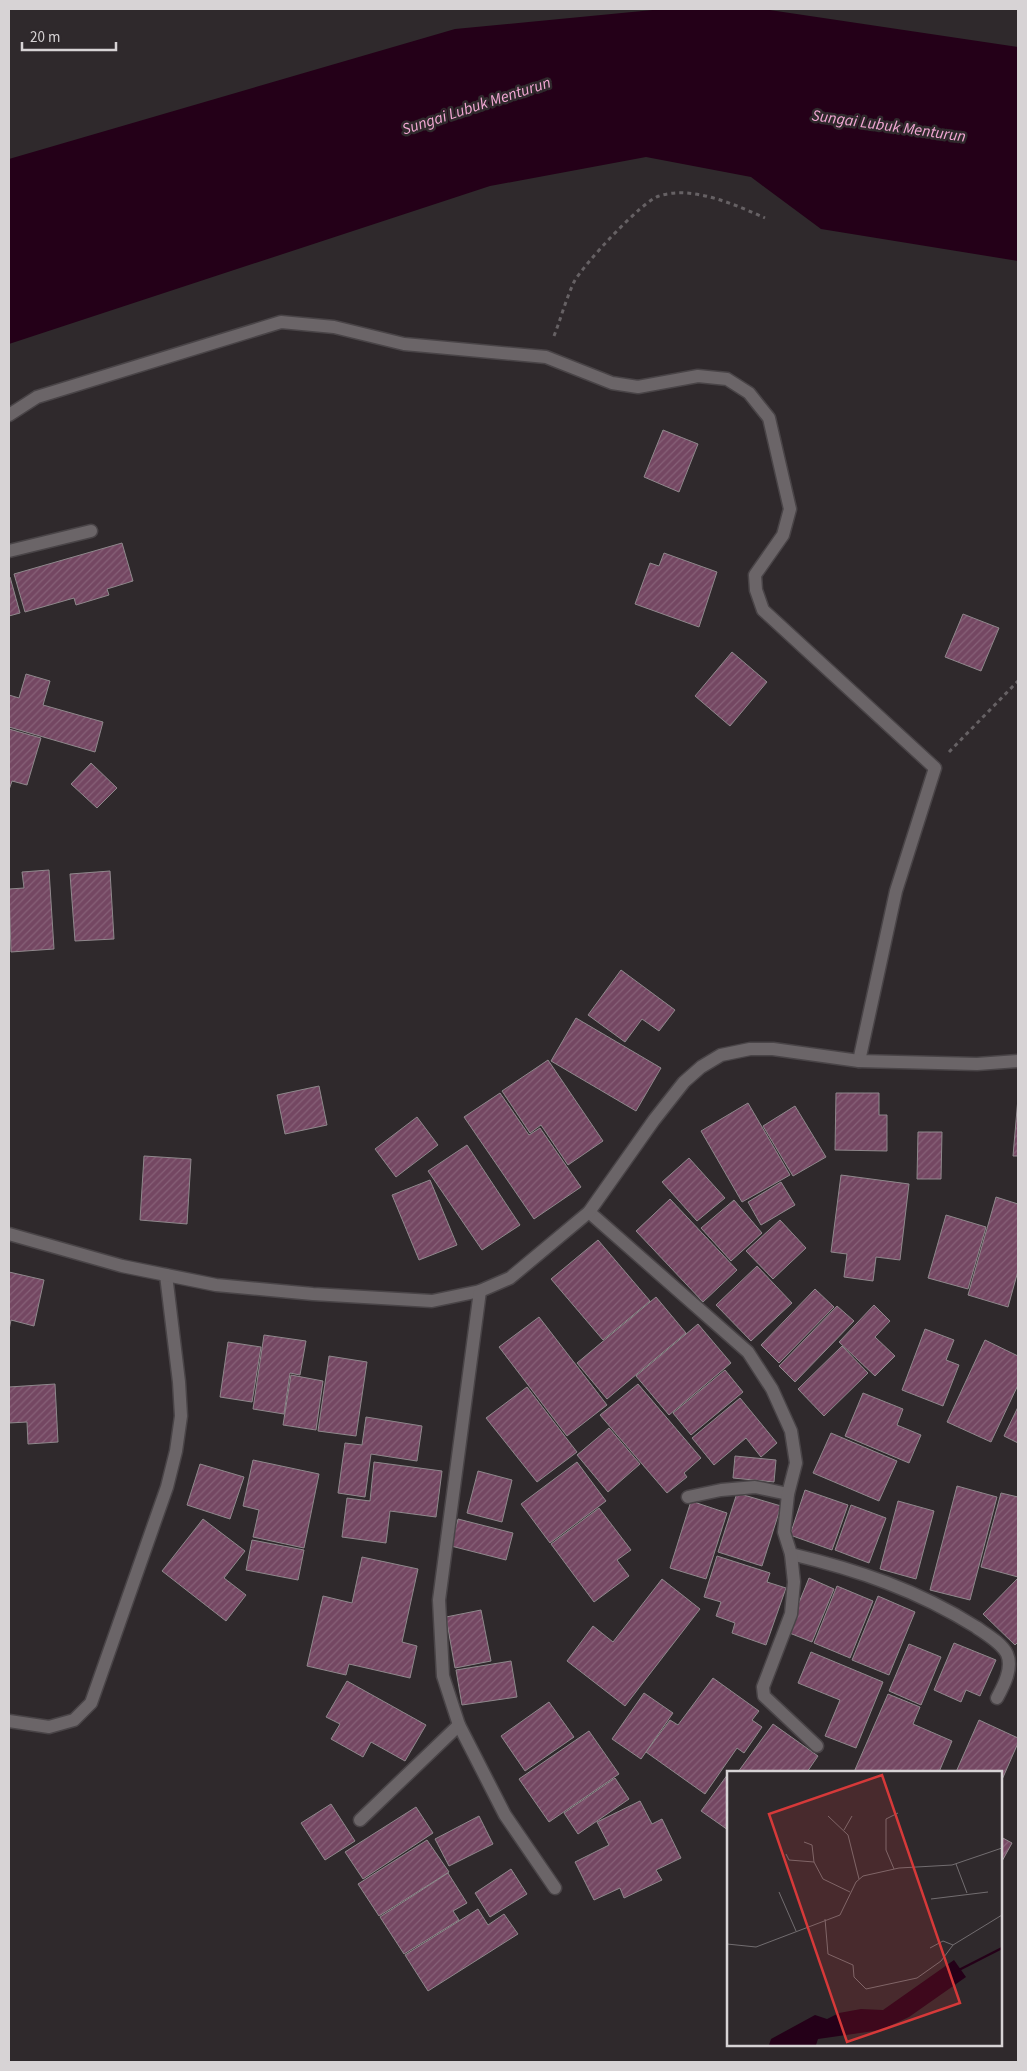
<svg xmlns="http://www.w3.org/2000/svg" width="1027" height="2071" font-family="'Source Sans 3',sans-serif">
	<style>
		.water { fill: #240018 }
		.building { fill: url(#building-hatch); stroke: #8f888c }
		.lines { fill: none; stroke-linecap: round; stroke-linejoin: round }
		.service-casing { stroke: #494447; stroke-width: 15 }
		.minor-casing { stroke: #494447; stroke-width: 15 }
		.path { stroke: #666164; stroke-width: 3; stroke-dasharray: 4 4; stroke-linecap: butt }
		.service { stroke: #6b6568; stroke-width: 12 }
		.minor { stroke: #6b6568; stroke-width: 12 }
		.labels { text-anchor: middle; stroke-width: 5; stroke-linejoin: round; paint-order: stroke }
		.water-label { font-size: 16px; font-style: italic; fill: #f1a7d3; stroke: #2f292c }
		.inset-river { fill: none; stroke: #240018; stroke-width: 2.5 }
		.inset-road { fill: none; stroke: #726d70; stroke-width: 1 }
		.view { fill: #d63939; fill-opacity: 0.15; stroke: #d63939; stroke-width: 2.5 }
		.inset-edge { fill: none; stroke: #d7d3d5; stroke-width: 2.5 }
	</style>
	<defs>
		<pattern id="building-hatch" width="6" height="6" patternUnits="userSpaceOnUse" patternTransform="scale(1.25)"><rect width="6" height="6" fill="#744762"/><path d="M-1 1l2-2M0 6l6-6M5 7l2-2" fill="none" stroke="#876178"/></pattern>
	</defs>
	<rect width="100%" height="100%" fill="#2f292c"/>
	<polygon class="water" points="663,9 763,9 1018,47 1018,261 821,229 751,177 646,157 490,186 9,344 9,159 455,29"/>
	<g class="building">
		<polygon points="663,430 698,444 679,492 644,477"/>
		<polygon points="122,543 133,581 107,589 109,595 76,605 74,598 25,612 14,574"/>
		<polygon points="664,553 717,572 699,627 635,604 650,563 659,566"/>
		<polygon points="10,577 20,613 9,616 9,578"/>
		<polygon points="963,614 999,628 981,671 945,657"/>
		<polygon points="732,652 767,682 730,726 695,696"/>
		<polygon points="26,674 50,681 43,705 103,722 95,752 9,727 9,695 19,698"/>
		<polygon points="9,729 41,738 27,785 12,781 9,790"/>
		<polygon points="91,763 117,788 97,808 71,784"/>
		<polygon points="49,870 54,949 11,952 9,889 24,888 22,872"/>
		<polygon points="110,871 114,939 75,941 70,874"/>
		<polygon points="621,970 675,1010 659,1031 642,1019 625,1042 588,1015"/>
		<polygon points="576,1018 661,1068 636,1111 551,1061"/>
		<polygon points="548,1060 603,1141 568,1165 541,1125 530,1133 502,1091"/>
		<polygon points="319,1086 327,1125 285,1134 277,1095"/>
		<polygon points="500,1093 529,1135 540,1128 581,1187 534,1219 464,1117"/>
		<polygon points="836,1093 879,1093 879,1115 887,1115 887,1151 835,1150"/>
		<polygon points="1018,1098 1018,1156 1013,1156"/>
		<polygon points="748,1103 790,1175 742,1202 701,1131"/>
		<polygon points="795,1106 826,1157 793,1176 763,1126"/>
		<polygon points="417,1117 438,1145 396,1177 375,1149"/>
		<polygon points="918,1132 942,1132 941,1179 917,1179"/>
		<polygon points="467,1145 520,1225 482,1250 428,1171"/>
		<polygon points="144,1156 191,1159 187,1224 140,1220"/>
		<polygon points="689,1158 725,1198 697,1221 662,1182"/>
		<polygon points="841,1175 909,1184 900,1260 876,1257 873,1281 844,1277 847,1254 831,1252"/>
		<polygon points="430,1180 457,1245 419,1260 392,1195"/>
		<polygon points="781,1182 795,1205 761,1225 748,1202"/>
		<polygon points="996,1197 1018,1204 1018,1271 1008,1307 968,1295"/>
		<polygon points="670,1199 737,1270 703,1302 636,1231"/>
		<polygon points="734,1200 762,1233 731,1261 701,1228"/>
		<polygon points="946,1215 986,1227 968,1289 928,1278"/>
		<polygon points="780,1220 806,1248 773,1279 746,1251"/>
		<polygon points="598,1240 650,1301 603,1340 551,1279"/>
		<polygon points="757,1266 792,1303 751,1341 716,1305"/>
		<polygon points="9,1272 44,1280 34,1326 11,1320 9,1330"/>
		<polygon points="815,1289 834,1307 779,1363 761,1345"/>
		<polygon points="656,1297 686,1333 607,1399 577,1363"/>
		<polygon points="874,1305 890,1321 875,1337 895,1356 875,1376 839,1342"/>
		<polygon points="837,1306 854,1321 795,1382 779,1366"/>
		<polygon points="539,1317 607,1405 567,1436 499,1347"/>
		<polygon points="698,1324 731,1363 669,1415 636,1376"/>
		<polygon points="925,1329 954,1340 946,1360 959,1365 943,1406 902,1390"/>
		<polygon points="264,1335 306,1341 300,1375 290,1373 284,1414 253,1409"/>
		<polygon points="985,1340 1018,1356 1018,1385 991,1442 947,1422"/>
		<polygon points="228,1342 261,1347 252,1402 220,1397"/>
		<polygon points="842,1346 868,1373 824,1416 798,1389"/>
		<polygon points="329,1356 367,1362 356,1436 318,1431"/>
		<polygon points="725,1370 743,1392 691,1435 673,1413"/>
		<polygon points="291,1375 323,1381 316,1430 283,1425"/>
		<polygon points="55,1384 58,1442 28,1444 27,1422 9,1423 9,1387"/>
		<polygon points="638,1384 701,1458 684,1473 687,1477 667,1493 600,1415"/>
		<polygon points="527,1387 577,1452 537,1482 486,1418"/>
		<polygon points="863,1393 903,1409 897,1425 921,1435 909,1463 845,1436"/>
		<polygon points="740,1398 777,1443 761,1457 746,1438 714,1465 692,1438"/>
		<polygon points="1018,1407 1018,1443 1004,1436"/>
		<polygon points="366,1417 422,1426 417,1461 371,1454 365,1497 338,1493 345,1443 362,1445"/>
		<polygon points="609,1428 640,1464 608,1492 577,1455"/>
		<polygon points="831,1433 897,1461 879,1501 813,1473"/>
		<polygon points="735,1456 776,1460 774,1482 733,1478"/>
		<polygon points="253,1460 319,1474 304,1548 253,1537 259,1510 243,1506"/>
		<polygon points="374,1462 442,1471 436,1517 390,1511 386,1543 342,1537 347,1498 370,1501"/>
		<polygon points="577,1462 606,1501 550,1543 521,1504"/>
		<polygon points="200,1464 244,1477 230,1519 187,1505"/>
		<polygon points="478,1471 512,1480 502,1522 467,1513"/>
		<polygon points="957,1486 997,1497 970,1600 930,1590"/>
		<polygon points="805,1490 848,1505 832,1550 790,1535"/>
		<polygon points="737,1493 781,1506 762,1566 718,1552"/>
		<polygon points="1001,1493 1018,1497 1018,1577 981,1567"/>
		<polygon points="691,1501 727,1513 706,1579 670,1568"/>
		<polygon points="898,1501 934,1511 916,1579 880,1569"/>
		<polygon points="851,1505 886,1518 869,1563 835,1550"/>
		<polygon points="599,1508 631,1550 617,1560 629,1576 594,1602 551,1544"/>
		<polygon points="203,1519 245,1551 224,1578 246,1595 226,1621 162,1571"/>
		<polygon points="458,1519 513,1533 506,1560 451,1546"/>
		<polygon points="252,1540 304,1550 298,1580 246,1570"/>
		<polygon points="717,1556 770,1573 767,1582 786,1588 766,1645 732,1633 735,1623 716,1616 721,1602 704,1597"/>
		<polygon points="362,1557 418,1569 402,1642 417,1646 410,1678 349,1664 346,1675 307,1666 323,1596 352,1603"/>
		<polygon points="809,1578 834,1589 812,1642 787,1632"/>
		<polygon points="1018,1578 1018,1642 1015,1645 983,1614"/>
		<polygon points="662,1579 700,1609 625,1706 567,1661 593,1626 613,1642"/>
		<polygon points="837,1586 873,1601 850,1658 814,1643"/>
		<polygon points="878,1596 915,1612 889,1675 852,1660"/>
		<polygon points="481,1610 491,1661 455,1668 446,1617"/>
		<polygon points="954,1643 996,1660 980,1696 966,1690 961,1702 934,1690"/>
		<polygon points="909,1644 941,1657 921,1705 889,1691"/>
		<polygon points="811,1652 883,1682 856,1748 825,1736 840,1700 798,1683"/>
		<polygon points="511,1661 517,1697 462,1705 456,1670"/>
		<polygon points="713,1678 759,1711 752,1720 762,1727 744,1753 737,1748 705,1794 646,1752 670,1720 678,1725"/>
		<polygon points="347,1681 426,1725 405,1761 371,1742 363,1757 331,1739 340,1724 326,1717"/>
		<polygon points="644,1693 673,1713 641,1759 612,1739"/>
		<polygon points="888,1694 920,1707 913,1724 952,1741 939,1772 854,1772"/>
		<polygon points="549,1702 574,1737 525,1771 501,1736"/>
		<polygon points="979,1720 1018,1738 1018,1743 1001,1782 1001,1772 956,1772"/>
		<polygon points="773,1724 818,1756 807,1772 738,1772"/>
		<polygon points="589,1731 619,1774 549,1822 519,1779"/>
		<polygon points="728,1774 728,1830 701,1811"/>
		<polygon points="615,1778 629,1799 578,1834 564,1813"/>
		<polygon points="640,1801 652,1824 662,1819 681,1858 656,1870 662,1880 624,1898 620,1888 594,1900 575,1862 609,1845 597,1822"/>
		<polygon points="331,1804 355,1841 325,1860 301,1823"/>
		<polygon points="416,1807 433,1833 363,1879 345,1852"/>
		<polygon points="479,1816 493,1844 449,1866 435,1839"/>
		<polygon points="1001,1837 1012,1843 1001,1863"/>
		<polygon points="427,1840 449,1872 379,1916 358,1884"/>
		<polygon points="511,1869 527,1894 490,1917 475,1893"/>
		<polygon points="448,1873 467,1903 453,1911 459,1920 404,1954 380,1917"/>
		<polygon points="478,1909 488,1925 504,1914 518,1934 428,1991 405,1955"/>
	</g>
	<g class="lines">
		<g class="service-casing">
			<g id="service">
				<polyline points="9,551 91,531"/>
				<polyline points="688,1497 721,1490 755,1487 788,1494"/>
				<polyline points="9,1721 49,1727 74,1720 91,1703 167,1487 176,1451 181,1416 179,1382 166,1275"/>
			</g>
		</g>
		<g class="minor-casing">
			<g id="minor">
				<polyline points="9,415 37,397 281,322 334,327 404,344 546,357 612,383 638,387 698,376 727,379 749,393 769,418 790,509 783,535 755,575 756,590 763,610 935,768 896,891 859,1061"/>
				<path d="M 589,1212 L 748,1352 L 772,1389 L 791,1431 L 796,1463 L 788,1494 L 784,1532 L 791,1554 C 858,1570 917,1590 976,1627 C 986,1634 1002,1643 1007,1654 C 1013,1668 1004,1685 997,1698"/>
				<polyline points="9,1234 122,1266 216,1285 313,1294 432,1301 480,1291 510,1278 589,1212 654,1120 684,1082 701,1067 721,1055 750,1049 773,1049 859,1061 977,1064 1018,1061"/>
				<polyline points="480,1291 439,1600 443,1676 459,1725 505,1815 555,1888"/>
				<polyline points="791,1554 794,1582 791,1614 763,1687 764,1696 817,1746"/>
				<polyline points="360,1820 459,1725"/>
			</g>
		</g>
		<g class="path">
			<path d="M 554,336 C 561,318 566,299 574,282 C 583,265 642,201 659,196 C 692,185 736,205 765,218"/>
			<polyline points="949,752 1018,681"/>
		</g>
		<use href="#service" class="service"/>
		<use href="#minor" class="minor"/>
	</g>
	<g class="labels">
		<g class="water-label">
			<text transform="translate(476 105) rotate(-18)" y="6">Sungai Lubuk Menturun</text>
			<text transform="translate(889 125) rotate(8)" y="6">Sungai Lubuk Menturun</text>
		</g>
	</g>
	<g transform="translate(727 1771)">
		<rect width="275" height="275" fill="#2f292c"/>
		<path d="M 227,189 L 239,206 L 182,246 L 154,259 L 91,268 L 89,274 L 42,274 L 44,268 L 88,244 L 100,248 L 112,242 L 134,238 L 156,239 Z" fill="#240018"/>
		<path class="inset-river" d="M 226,202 L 275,177"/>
		<path class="inset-road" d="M 101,45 L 121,64 L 132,108M 117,59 L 125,45M 77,71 L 85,74 L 87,91M 59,83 L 62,89 L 87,91 L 96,108 L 123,121M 229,93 L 240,122M 167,98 L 159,79 L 159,48 L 171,42M 52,121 L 69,160M 204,128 L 261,121M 98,148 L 101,183 L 126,194 L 127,206 L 139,218 L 190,207 L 214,190 L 226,174 L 275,144M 0,173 L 29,176 L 113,144 L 129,111 L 136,105 L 172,97 L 225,94 L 275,77M 203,177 L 216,170 L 226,174"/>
		<path class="view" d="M 155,4 L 233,232 L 120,271 L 42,43 Z"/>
		<rect width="275" height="275" class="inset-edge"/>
	</g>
	<rect width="1027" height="2071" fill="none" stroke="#d7d3d5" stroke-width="20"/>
	<path d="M22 42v8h94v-8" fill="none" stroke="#d7d3d5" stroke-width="2.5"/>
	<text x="30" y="42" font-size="15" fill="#d7d3d5" stroke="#2f292c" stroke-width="4" paint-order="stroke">20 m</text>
</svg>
